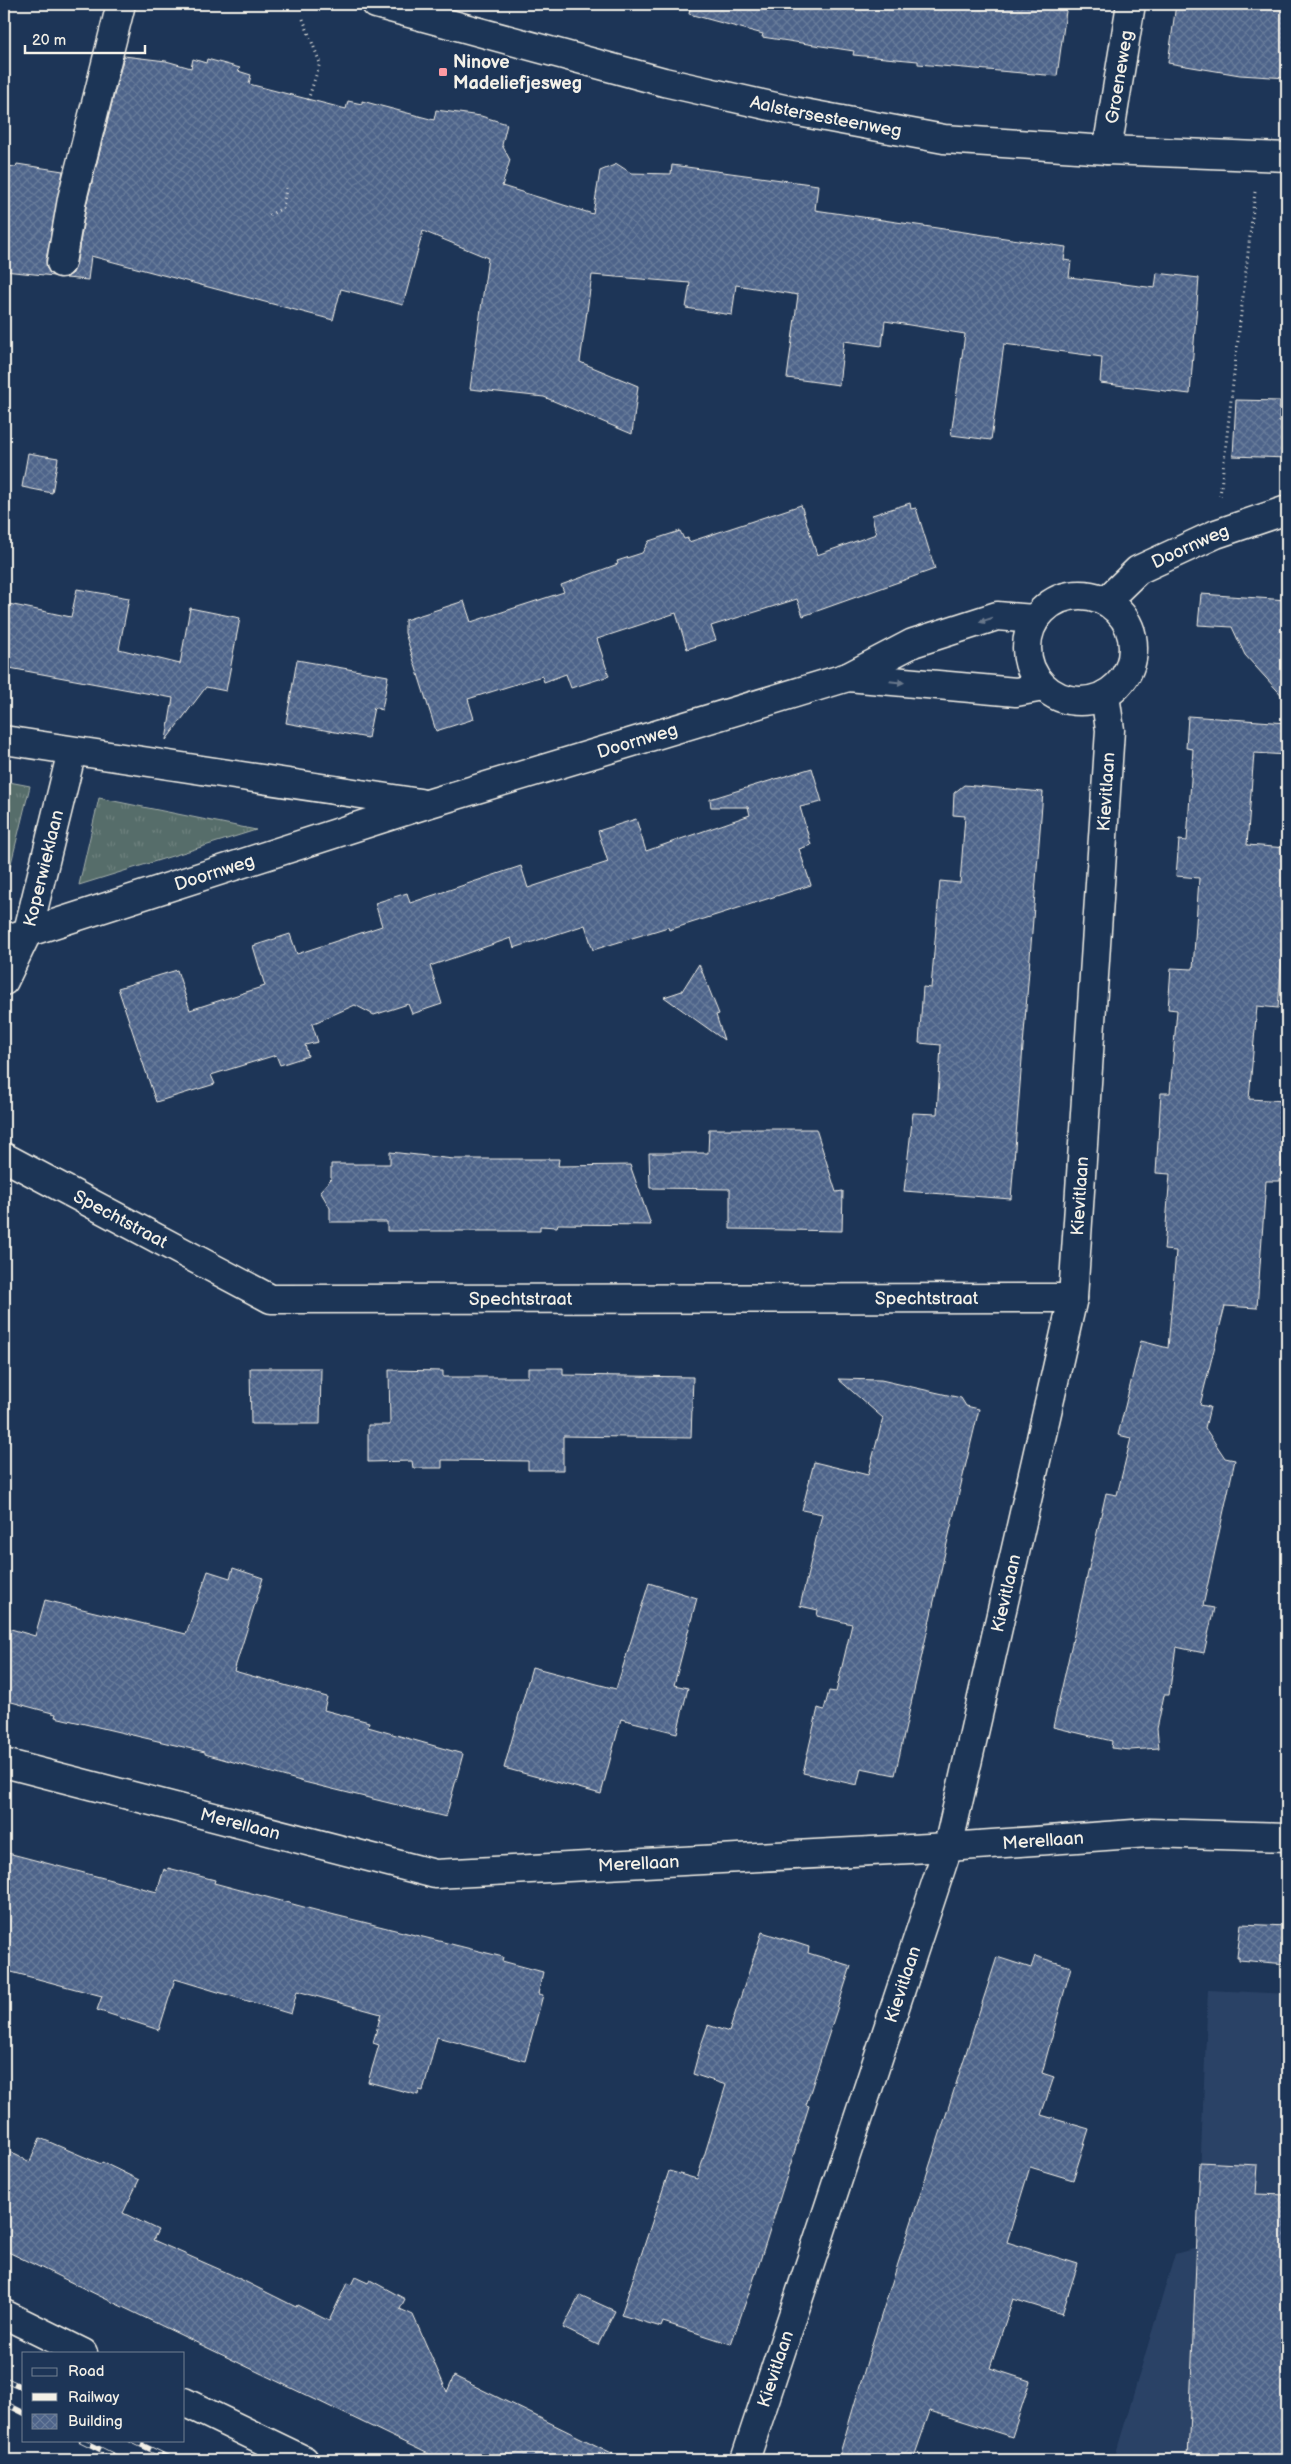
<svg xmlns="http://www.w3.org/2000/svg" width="1291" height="2464" font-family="'Balsamiq Sans',sans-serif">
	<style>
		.built { fill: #2c4366 }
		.grass { fill: url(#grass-tufts); stroke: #a5afa9 }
		.building { fill: url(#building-cross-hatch); stroke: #f4f1e8 }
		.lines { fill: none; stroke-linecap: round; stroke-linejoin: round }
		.minor-casing { stroke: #f4f1e8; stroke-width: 31 }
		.major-casing { stroke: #f4f1e8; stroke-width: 31 }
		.path { stroke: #f4f1e8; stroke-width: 3; stroke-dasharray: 1 4; stroke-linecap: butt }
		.minor { stroke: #1d3557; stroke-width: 28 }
		.major { stroke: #1d3557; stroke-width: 28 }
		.rail-casing { stroke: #f4f1e8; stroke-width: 5.5 }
		.rail { stroke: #1d3557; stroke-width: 4; stroke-dasharray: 11; stroke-linecap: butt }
		.oneway { fill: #68778a }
		.poi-dot { fill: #ff9aa2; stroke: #1d3557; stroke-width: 2 }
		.labels { text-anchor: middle; stroke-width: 4; stroke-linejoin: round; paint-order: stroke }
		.poi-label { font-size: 18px; font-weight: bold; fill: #f4f1e8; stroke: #1d3557; text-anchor: start }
		.street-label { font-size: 18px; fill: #f4f1e8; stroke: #1d3557 }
	</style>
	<defs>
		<pattern id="grass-tufts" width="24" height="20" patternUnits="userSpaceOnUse" patternTransform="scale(1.25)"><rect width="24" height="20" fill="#566d6a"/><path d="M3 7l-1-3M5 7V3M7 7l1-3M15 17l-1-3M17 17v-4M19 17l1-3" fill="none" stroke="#6f827f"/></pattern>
		<pattern id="building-cross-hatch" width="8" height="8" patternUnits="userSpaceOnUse" patternTransform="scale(1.25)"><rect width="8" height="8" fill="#4e648a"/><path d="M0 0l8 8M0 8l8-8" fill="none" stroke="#687b9a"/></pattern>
	</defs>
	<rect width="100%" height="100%" fill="#1d3557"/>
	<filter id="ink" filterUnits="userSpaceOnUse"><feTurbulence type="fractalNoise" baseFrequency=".02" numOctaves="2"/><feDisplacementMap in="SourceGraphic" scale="10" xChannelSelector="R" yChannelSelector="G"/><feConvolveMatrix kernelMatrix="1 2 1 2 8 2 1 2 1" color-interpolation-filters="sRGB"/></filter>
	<g filter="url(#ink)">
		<polygon class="built" points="1208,1990 1287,1994 1287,2460 1114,2460 1175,2254 1197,2248"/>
		<g class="grass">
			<polygon points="4,781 30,786 4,892"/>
			<polygon points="99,798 256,830 79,885"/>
		</g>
		<g class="building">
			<polygon points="691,4 1067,4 1057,76 918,64 918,61 853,55 854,51 762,37 763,34 689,14"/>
			<polygon points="1176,4 1287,4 1287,78 1240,75 1168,63"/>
			<polygon points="124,56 166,61 191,68 193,59 206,63 207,59 240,68 238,71 251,75 249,84 346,109 348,101 362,104 362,101 434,120 436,110 481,116 507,124 502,145 510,160 502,186 593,214 600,171 617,164 631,173 671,174 672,165 818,185 815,210 1066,247 1064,260 1071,261 1069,277 1155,288 1157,273 1199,278 1190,394 1100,383 1102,357 1004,344 991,440 951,435 965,334 885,321 882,346 844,341 839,385 787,378 798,295 736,285 732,315 686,308 690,283 592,275 580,362 638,386 632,434 544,397 470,389 488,258 423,231 403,305 341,289 333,320 91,256 88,280 66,278 73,273 76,266 87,202"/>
			<polygon points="17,164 63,171 46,260 47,269 54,276 4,271 4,182 6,166 16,167"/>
			<polygon points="1236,400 1280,401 1279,421 1287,421 1287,458 1233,456"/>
			<polygon points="28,453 58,458 52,493 22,487"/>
			<polygon points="910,503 911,509 916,508 935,569 803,616 797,599 711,626 716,640 687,649 676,613 597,639 609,676 571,688 566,674 544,682 542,676 468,699 474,719 436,731 405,633 405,620 464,601 471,622 564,592 561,585 618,564 617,561 642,553 649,541 680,531 684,539 688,538 689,542 801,505 817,555 876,534 872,515"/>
			<polygon points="77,589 129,598 119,649 180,664 190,608 240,618 226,691 206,687 166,740 173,698 4,667 4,603 71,617"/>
			<polygon points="1201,594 1287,600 1287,701 1245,655 1232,627 1198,625"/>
			<polygon points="297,660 388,676 382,710 374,707 368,738 286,723"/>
			<polygon points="1188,716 1287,723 1287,755 1254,753 1247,845 1287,848 1287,934 1284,933 1278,1008 1257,1006 1249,1099 1286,1101 1280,1181 1266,1181 1257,1308 1225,1306 1200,1405 1210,1407 1205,1428 1225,1458 1235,1460 1203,1606 1214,1608 1204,1653 1176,1647 1169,1695 1164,1695 1157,1729 1159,1748 1130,1750 1111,1748 1112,1741 1053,1727 1106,1493 1117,1495 1131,1438 1118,1435 1141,1341 1168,1348 1176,1251 1164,1250 1170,1174 1156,1173 1161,1093 1170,1093 1177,1010 1168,1009 1171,968 1193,969 1199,878 1176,876 1179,840 1187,841 1193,749 1186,748"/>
			<polygon points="812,768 822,802 800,807 811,845 799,849 811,885 669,930 668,927 593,950 585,925 514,948 511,938 430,966 442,1004 412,1014 408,1004 374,1015 355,1005 312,1024 318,1042 305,1045 308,1056 280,1065 276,1055 211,1075 215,1084 156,1102 118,988 177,970 190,1010 265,986 253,946 290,934 297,954 382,926 375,903 407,893 410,903 521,866 528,888 608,862 598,831 636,819 646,851 750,815 748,807 711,807 710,799"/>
			<polygon points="964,785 1043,792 1011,1199 904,1191 913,1113 937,1114 941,1045 919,1043 923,987 931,988 940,881 960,883 965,816 953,815 954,793"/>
			<polygon points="699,964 719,1014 716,1015 724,1040 664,997 682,991"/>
			<polygon points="709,1129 816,1129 836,1192 843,1191 842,1231 730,1229 730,1189 650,1188 649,1153 708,1153"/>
			<polygon points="390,1152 454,1159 559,1159 558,1166 630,1165 651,1225 558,1224 557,1227 540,1226 540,1231 387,1231 387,1222 330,1222 330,1208 320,1191 331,1179 331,1164 390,1164"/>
			<polygon points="250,1368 321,1368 320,1424 251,1424"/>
			<polygon points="528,1368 563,1368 563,1375 693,1377 691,1438 563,1436 563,1470 528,1470 528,1461 442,1460 442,1468 413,1468 412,1461 368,1462 368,1425 390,1425 389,1370 443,1371 443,1377 528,1377"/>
			<polygon points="838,1379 881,1380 961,1398 966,1406 979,1409 948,1539 895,1775 861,1768 857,1785 803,1773 818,1708 824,1710 829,1691 836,1692 852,1624 817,1616 818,1610 800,1606 822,1514 802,1510 814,1462 868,1475 883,1418"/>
			<polygon points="233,1568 263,1578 234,1671 327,1697 324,1710 369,1722 368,1727 463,1754 446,1817 304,1782 205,1754 205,1752 55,1717 56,1714 4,1700 4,1627 35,1636 45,1600 186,1634 208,1571 230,1578"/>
			<polygon points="649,1583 697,1598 674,1685 688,1688 677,1733 621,1719 601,1794 504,1768 532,1667 616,1689"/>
			<polygon points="4,1852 157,1892 164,1869 167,1871 168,1868 215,1880 214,1883 315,1910 503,1957 502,1961 543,1972 538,1994 543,1995 525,2061 437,2037 423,2091 419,2090 418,2095 368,2082 379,2045 373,2043 381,2014 297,1991 291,2014 175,1979 159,2030 97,2010 102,1996 4,1970"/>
			<polygon points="1241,1924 1287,1926 1287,1964 1239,1960 1239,1957 1237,1957"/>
			<polygon points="762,1932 809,1947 808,1953 851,1966 806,2105 809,2106 758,2267 731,2344 663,2322 661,2327 621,2315 669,2171 697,2179 726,2085 693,2074 699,2051 708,2025 729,2032"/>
			<polygon points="1035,1956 1071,1967 1042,2073 1054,2077 1041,2115 1089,2129 1073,2180 1030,2167 1007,2242 1078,2264 1062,2314 1013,2299 990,2368 1030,2381 1012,2437 930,2411 913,2460 838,2460 873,2341 997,1957 1031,1968"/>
			<polygon points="40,2138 101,2164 102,2162 139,2180 123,2213 158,2230 153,2240 230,2274 296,2307 297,2305 329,2321 347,2283 351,2285 355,2277 368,2283 370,2280 405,2299 400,2309 413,2315 447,2392 454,2376 626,2460 441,2460 4,2250 4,2149 30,2162"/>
			<polygon points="1200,2162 1258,2165 1256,2194 1287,2195 1287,2460 1188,2460"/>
			<polygon points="580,2295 615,2311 598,2345 563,2328"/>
		</g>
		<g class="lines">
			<g class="minor-casing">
				<g id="minor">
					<path id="s1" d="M 1107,150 L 1131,4"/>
					<polyline points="61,263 72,199 121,4"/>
					<circle cx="1080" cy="648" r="53"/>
					<path id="s2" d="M 1106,601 L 1138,570 L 1216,534 L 1287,510"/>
					<polyline points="848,677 1016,692 1043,687"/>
					<polyline points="4,740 420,803"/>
					<path id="s3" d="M 4,940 L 427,804 L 848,677 L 913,643 L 997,616 L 1034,619"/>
					<path id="s4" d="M 4,981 L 28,931 L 72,751"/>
					<path id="s5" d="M 4,1157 L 271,1299 L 1073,1298"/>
					<path id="s6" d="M 4,1763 L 435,1874 L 948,1847 L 1148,1833 L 1287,1837"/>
					<polyline points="4,2314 83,2353"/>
					<polyline points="184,2402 304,2460"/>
					<path id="s7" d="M 745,2460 L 948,1847 L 1073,1298 L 1110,730 L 1105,695"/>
				</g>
			</g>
			<g class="major-casing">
				<g id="major">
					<path id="s8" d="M 376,4 L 664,82 L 793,111 L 944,139 L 1107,150 L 1287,157"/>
				</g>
			</g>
			<g class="path">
				<polyline points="303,19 320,63 308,100"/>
				<polyline points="269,215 283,208 286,188"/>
				<polyline points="1220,496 1255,192"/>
			</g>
			<use href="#minor" class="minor"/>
			<use href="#major" class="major"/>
			<g class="rail-casing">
				<g id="rail">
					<polyline points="4,2379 24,2388"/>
					<polyline points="4,2403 24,2413"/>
					<polyline points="81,2440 122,2460"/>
					<polyline points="131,2440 173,2460"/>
				</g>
			</g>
			<use href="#rail" class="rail"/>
		</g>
		<defs><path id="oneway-solid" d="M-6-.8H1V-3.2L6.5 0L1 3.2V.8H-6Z" transform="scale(1.25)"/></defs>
		<g class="oneway">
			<use href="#oneway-solid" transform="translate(986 620) rotate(162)"/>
			<use href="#oneway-solid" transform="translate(897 682) rotate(6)"/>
		</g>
	</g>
	<rect class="poi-dot" x="438" y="67" width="10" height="10" rx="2.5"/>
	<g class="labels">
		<g class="poi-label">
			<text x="453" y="68">Ninove<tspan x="453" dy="21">Madeliefjesweg</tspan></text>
		</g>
		<g class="street-label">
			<text dy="6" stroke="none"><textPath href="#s1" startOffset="74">Groeneweg</textPath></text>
			<text dy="6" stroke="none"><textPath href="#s8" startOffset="464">Aalstersesteenweg</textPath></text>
			<text dy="6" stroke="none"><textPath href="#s2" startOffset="102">Doornweg</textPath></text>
			<text dy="6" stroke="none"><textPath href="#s3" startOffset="664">Doornweg</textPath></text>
			<text dy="6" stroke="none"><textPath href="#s7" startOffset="1716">Kievitlaan</textPath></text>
			<text dy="6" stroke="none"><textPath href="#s4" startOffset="120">Koperwieklaan</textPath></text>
			<text dy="6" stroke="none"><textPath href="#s3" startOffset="221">Doornweg</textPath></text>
			<text dy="6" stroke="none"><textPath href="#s7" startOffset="1311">Kievitlaan</textPath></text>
			<text dy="6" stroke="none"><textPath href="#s5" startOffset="132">Spechtstraat</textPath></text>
			<text dy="6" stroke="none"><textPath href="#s5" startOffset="958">Spechtstraat</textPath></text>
			<text dy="6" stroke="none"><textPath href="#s5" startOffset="552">Spechtstraat</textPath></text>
			<text dy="6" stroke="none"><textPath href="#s7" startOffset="906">Kievitlaan</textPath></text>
			<text dy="6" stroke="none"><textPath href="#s6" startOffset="244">Merellaan</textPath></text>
			<text dy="6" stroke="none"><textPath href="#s6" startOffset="1054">Merellaan</textPath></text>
			<text dy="6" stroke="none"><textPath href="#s6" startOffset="649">Merellaan</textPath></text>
			<text dy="6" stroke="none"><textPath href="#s7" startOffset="501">Kievitlaan</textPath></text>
			<text dy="6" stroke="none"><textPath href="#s7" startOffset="96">Kievitlaan</textPath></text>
		</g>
	</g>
	<rect width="1291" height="2464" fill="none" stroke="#1d3557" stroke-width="20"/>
	<rect x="10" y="10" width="1271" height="2444" fill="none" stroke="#f4f1e8" stroke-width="2" filter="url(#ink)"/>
	<rect x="22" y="2352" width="162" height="90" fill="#1d3557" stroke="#738091"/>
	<rect x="32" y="2368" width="25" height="8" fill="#1d3557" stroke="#738091"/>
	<text x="68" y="2376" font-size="15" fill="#f4f1e8">Road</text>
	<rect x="32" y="2393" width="25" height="8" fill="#f4f1e8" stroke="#738091"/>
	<text x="68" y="2402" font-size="15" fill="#f4f1e8">Railway</text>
	<rect x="32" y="2414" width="25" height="15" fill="url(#building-cross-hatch)" stroke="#738091"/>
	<text x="68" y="2426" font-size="15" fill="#f4f1e8">Building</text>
	<path d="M25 45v8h120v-8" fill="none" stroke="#f4f1e8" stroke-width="2.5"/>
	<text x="32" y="45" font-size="15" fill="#f4f1e8" stroke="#1d3557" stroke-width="4" paint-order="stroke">20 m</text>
</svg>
